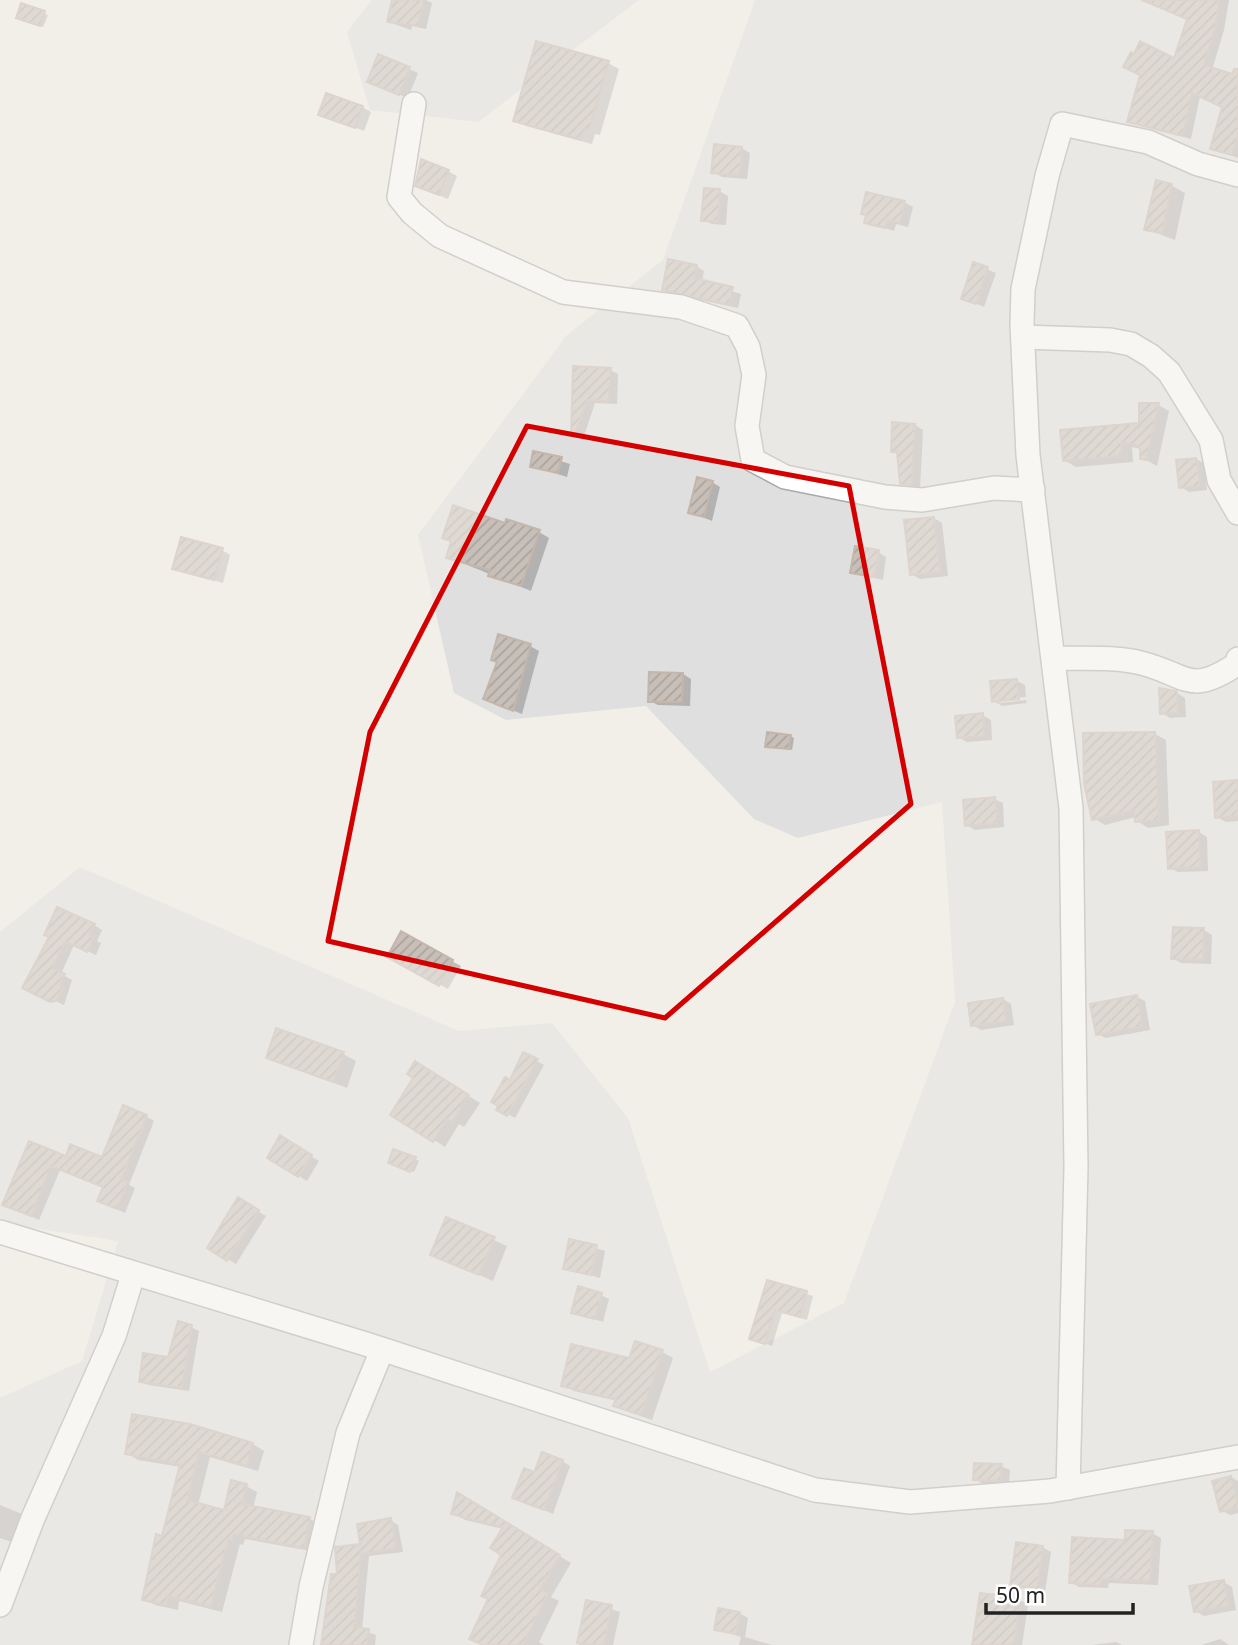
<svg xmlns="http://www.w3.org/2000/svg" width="1238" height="1645" font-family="'Noto Sans',sans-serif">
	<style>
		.residential { fill: #e0dfdf }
		.shadow { fill: #0003 }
		.building { fill: url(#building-hatch); stroke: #c4b6ab; stroke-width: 2 }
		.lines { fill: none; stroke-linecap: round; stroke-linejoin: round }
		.minor-casing { stroke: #a9a9a9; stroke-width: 26 }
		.minor { stroke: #fff; stroke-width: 23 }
		.marked { fill: none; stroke: #d40000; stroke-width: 5; stroke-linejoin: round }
	</style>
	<defs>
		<pattern id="building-hatch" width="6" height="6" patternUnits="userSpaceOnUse" patternTransform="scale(1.75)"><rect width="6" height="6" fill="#c7bfb8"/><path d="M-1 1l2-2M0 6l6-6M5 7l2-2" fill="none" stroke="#aba49e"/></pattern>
	</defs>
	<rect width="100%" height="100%" fill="#f2efe9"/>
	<g class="residential">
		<polygon points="372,0 639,0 478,122 370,110 347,32"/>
		<polygon points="755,0 1238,0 1238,1645 0,1645 0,1398 82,1361 118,1241 0,1223 0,932 80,867 459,1031 552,1023 628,1118 710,1372 844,1303 955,1002 942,802 798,838 754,819 646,706 506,720 454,693 418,535 567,335 663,260"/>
	</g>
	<g class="shadow">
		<polygon points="394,0 426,0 432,3 426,29 412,26 411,30 389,22"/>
		<polygon points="1140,0 1229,0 1224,30 1212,70 1238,80 1238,158 1212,148 1224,107 1200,96 1191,139 1129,121 1142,75 1126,66 1140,44 1175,61 1189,19"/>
		<polygon points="44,13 48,15 43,27 21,19"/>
		<polygon points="379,56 418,73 408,98 377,86"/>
		<polygon points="608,63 619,69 600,135 595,134 592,144 526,126 515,120"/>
		<polygon points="362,107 371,112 364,131 320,114"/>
		<polygon points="741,148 750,153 747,179 722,177 713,172"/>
		<polygon points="448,171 457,176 448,199 425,190"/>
		<polygon points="1172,186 1185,193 1175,240 1146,229"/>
		<polygon points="719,191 728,196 726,225 712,224 703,220"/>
		<polygon points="904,202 913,207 908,227 896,224 894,231 866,222"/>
		<polygon points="974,264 996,273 984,307 963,298"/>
		<polygon points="696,266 704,271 702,282 741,294 738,308 672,294 664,290"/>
		<polygon points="575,368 610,370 618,374 617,404 595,403 583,439 572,434"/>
		<polygon points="1158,405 1169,411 1157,466 1142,458 1141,449 1132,447 1133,462 1076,467 1064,460 1141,425"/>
		<polygon points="915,425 923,430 920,489 902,483 899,455 892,451"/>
		<polygon points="535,453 570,464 567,477 532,466"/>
		<polygon points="1196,459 1204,463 1207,490 1189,492 1181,487"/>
		<polygon points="712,482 720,487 712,521 690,512"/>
		<polygon points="934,518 942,523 948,576 920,579 911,574"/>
		<polygon points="506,525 539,532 549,538 531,591 448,557 453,542 444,537"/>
		<polygon points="222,550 230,555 223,583 174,568"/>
		<polygon points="878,552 886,557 883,580 852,572"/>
		<polygon points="530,646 539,651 522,714 494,703 499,663 493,660"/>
		<polygon points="683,674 691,679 690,706 658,705 650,701"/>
		<polygon points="1017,681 1025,685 1026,697 999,699 999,703 1026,700 1027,703 1002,706 994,701"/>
		<polygon points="1177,693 1185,698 1186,717 1170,718 1162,713"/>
		<polygon points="982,715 991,720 992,740 967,742 958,737"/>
		<polygon points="1155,734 1166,740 1169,825 1148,828 1137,821 1136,817 1105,825 1093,818"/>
		<polygon points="790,736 794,738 792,750 767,746"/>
		<polygon points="1238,782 1238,821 1226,822 1217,817"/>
		<polygon points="994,799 1003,803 1004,827 975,830 967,825"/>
		<polygon points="1199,832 1207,837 1208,871 1178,872 1170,868"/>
		<polygon points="94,925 102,930 97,941 101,943 96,955 74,945 61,974 72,980 64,1005 25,987 51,937"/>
		<polygon points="1204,930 1212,935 1211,964 1181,963 1173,958"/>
		<polygon points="402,934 461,966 448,989 389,956"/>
		<polygon points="1137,997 1145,1001 1150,1030 1106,1038 1097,1034"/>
		<polygon points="1003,999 1011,1004 1014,1025 981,1030 973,1025"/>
		<polygon points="343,1054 356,1061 347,1088 268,1058"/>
		<polygon points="524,1054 544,1065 515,1118 498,1109"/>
		<polygon points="427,1070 480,1103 464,1127 459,1124 445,1147 434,1140"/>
		<polygon points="146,1116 154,1121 129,1185 135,1188 125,1213 99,1201 104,1187 60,1170 39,1220 4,1204 30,1144 67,1158 103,1159"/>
		<polygon points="281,1138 319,1161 307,1181 269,1157"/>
		<polygon points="415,1159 419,1161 414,1172 393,1164"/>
		<polygon points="239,1200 266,1216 236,1264 209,1247"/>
		<polygon points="447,1219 507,1246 493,1281 432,1254"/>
		<polygon points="571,1241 605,1251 600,1278 565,1268"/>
		<polygon points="768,1282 813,1296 807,1320 782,1313 772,1346 751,1338"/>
		<polygon points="601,1295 609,1299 603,1322 573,1312"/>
		<polygon points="191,1327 199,1331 189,1391 148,1385 141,1381 170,1359"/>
		<polygon points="662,1352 673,1358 652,1420 626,1411 615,1405 617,1401 574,1391 563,1385"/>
		<polygon points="253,1444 264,1451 258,1471 210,1457 198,1505 225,1512 246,1486 257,1492 253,1508 310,1519 321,1525 316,1552 245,1539 243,1545 240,1544 222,1612 179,1601 178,1610 155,1605 144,1599 181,1467 138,1460 127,1453"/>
		<polygon points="562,1461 570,1466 553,1514 515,1498 535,1474"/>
		<polygon points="1001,1466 1010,1470 1009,1485 983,1484 975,1479"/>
		<polygon points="1231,1477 1238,1481 1238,1513 1230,1515 1222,1511"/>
		<polygon points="458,1494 571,1563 551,1597 559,1601 539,1642 544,1645 484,1645 490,1599 503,1554 503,1529 465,1520 453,1513"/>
		<polygon points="0,1505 22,1514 12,1542 0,1538"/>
		<polygon points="390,1520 398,1525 403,1552 369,1556 362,1630 376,1635 375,1645 323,1645 339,1576 362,1545"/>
		<polygon points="1152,1533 1161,1538 1158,1585 1109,1583 1108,1588 1079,1587 1071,1582 1127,1542"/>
		<polygon points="1042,1547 1051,1552 1045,1592 1020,1588 1012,1584"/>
		<polygon points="1224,1582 1232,1587 1236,1610 1204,1616 1195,1611"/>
		<polygon points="982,1595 1020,1600 1028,1605 1022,1645 972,1645"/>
		<polygon points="588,1602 620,1612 613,1645 579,1645"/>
		<polygon points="739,1613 748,1618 745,1637 772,1645 739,1645 741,1637 716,1629"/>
		<polygon points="1220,1639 1229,1645 1201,1645"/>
		<polygon points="1116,1642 1122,1645 1092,1645"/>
	</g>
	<g class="building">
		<polygon points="392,0 424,0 418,26 387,22"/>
		<polygon points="1142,0 1219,0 1216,25 1204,65 1232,74 1234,69 1238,69 1238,136 1232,155 1210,149 1222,107 1192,93 1183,136 1127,122 1140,75 1123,67 1131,52 1134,54 1140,41 1174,58 1187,19"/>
		<polygon points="21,3 45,11 40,26 16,18"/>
		<polygon points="536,41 609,61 589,130 584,129 581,140 513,121"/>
		<polygon points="378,54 410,67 399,95 367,82"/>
		<polygon points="326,93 363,106 355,128 318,115"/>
		<polygon points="714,144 742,147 739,175 711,173"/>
		<polygon points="421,159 449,170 439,195 415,186"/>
		<polygon points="1156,180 1172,184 1162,233 1144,230"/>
		<polygon points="704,188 720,189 718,221 701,221"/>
		<polygon points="866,192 905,201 900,223 887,220 885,228 864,223 866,215 861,214"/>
		<polygon points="668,259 697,265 694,278 733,287 729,305 662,290"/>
		<polygon points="973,262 988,267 976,304 961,299"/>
		<polygon points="573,366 611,368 609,401 587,400 574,436 571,435"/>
		<polygon points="1139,403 1159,403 1146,460 1140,459 1140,446 1121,442 1122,456 1063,461 1060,430 1139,423"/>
		<polygon points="892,422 915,424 912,485 900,484 897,452 891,452"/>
		<polygon points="533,451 562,457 558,473 530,467"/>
		<polygon points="1196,458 1200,486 1179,488 1176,460"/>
		<polygon points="697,477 713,481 704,517 688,513"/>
		<polygon points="453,505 505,523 506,519 540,530 521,586 488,576 490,570 446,558 451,541 442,538"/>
		<polygon points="934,517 940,572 910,575 904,520"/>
		<polygon points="181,537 223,548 214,580 172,569"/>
		<polygon points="855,546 879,550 874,577 850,573"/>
		<polygon points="498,634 531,644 513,711 483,699 497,662 491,660"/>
		<polygon points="649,672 683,673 682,702 648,702"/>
		<polygon points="1017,679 1019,699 992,702 990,681"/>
		<polygon points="1159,688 1177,691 1178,713 1160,714"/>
		<polygon points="983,713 984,736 957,738 955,716"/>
		<polygon points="767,732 791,735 789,749 765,747"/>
		<polygon points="1155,732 1159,820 1135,822 1134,810 1092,820 1084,784 1083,733"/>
		<polygon points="1238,780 1238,816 1215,818 1213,782"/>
		<polygon points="995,797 997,823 965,826 963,800"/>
		<polygon points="1199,830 1200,867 1168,869 1166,832"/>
		<polygon points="57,907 95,924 89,935 94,937 87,952 65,941 53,968 65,974 59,985 63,987 56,1001 50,1002 22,988 49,937 44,935"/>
		<polygon points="1173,927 1204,928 1203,960 1171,959"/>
		<polygon points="401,931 453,960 439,986 387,957"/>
		<polygon points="1137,995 1143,1026 1096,1035 1090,1004"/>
		<polygon points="1003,998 1006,1021 971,1026 968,1003"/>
		<polygon points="276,1028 344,1052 333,1082 266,1058"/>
		<polygon points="523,1052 538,1059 507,1116 496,1110 498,1106 491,1102 505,1077 510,1080"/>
		<polygon points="415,1061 469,1095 452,1122 447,1119 433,1142 390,1115 413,1078 407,1074"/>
		<polygon points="123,1105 147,1115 121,1180 128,1182 117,1209 97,1201 103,1187 51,1166 31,1216 2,1205 29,1141 66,1156 70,1144 102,1157"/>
		<polygon points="280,1135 312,1155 298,1177 267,1158"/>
		<polygon points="393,1149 416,1157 410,1172 388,1163"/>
		<polygon points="238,1197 259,1210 227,1261 207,1248"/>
		<polygon points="446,1217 495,1237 479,1275 430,1255"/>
		<polygon points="569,1239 597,1245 591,1275 563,1269"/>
		<polygon points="767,1280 807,1291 800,1317 775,1310 765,1344 749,1339"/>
		<polygon points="578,1286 602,1293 595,1319 571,1313"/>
		<polygon points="178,1321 192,1325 182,1388 139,1382 143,1353 168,1357"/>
		<polygon points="635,1341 663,1350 641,1415 613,1406 616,1399 561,1386 571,1344 629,1358"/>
		<polygon points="132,1414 190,1424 253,1443 247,1466 199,1452 187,1500 224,1510 231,1480 247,1484 242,1504 310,1517 304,1548 234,1534 232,1540 228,1539 211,1606 168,1596 166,1605 142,1600 156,1534 162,1536 180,1464 125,1454"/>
		<polygon points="542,1452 563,1460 544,1510 512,1498 524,1468 534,1472"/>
		<polygon points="974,1463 1002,1464 1001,1481 973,1480"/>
		<polygon points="1231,1476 1238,1507 1220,1512 1212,1481"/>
		<polygon points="457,1492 560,1555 540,1589 548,1593 523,1645 483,1645 469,1639 488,1599 481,1596 501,1555 490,1548 503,1527 451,1514"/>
		<polygon points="391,1518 396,1548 362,1554 361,1551 354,1627 369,1629 367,1645 321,1645 331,1574 337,1574 335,1547 360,1544 357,1524"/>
		<polygon points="1125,1530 1153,1531 1150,1581 1101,1579 1100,1585 1069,1583 1072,1537 1125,1540"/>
		<polygon points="1016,1542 1043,1546 1037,1588 1010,1585"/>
		<polygon points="1224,1580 1228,1606 1194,1612 1189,1586"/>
		<polygon points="980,1593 1020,1598 1014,1645 972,1645"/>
		<polygon points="586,1600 612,1605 604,1645 577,1643"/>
		<polygon points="718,1608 740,1612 736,1634 714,1630"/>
	</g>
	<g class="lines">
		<g class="minor-casing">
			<g id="minor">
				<polyline points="414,104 399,197 412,213 440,236 563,292 681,307 737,326 748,347 754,375 747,426 753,460 785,477 885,497 922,500 994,488 1033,490"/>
				<polyline points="1023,337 1110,340 1131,344 1151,356 1169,372 1211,440 1219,480 1238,513"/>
				<path d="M 1054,658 C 1081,659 1115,656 1141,663 C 1188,675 1189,696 1237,664 L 1238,659"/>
				<polyline points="0,1232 369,1345 815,1490 910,1502 1050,1491 1238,1457"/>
				<polyline points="1068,1488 1076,1168 1071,808 1028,455 1022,324 1023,289 1047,176 1062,124 1148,142 1198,164 1238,175"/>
				<polyline points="0,1605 33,1518 114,1336 133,1275"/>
				<polyline points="301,1645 311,1587 348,1433 382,1350"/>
			</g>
		</g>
		<use href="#minor" class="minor"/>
	</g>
	<path d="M0 0H1238V1645H0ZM 527,426 L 849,486 L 911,804 L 665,1018 L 328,941 L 370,732 Z" fill="#f2efe9" fill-opacity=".55" fill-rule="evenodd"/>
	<path class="marked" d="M 527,426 L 849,486 L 911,804 L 665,1018 L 328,941 L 370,732 Z"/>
	<path d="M986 1603v10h147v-10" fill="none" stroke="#222222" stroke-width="3.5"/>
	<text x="996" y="1603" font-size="21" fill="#222222" stroke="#ffffff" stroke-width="5" paint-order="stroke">50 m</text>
</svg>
